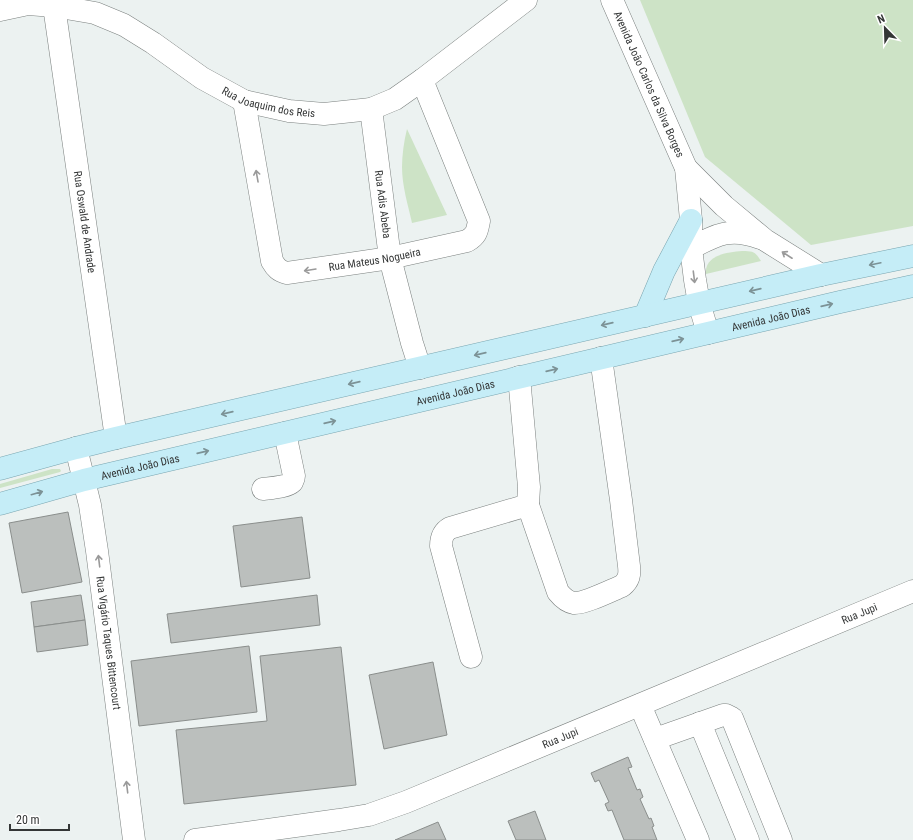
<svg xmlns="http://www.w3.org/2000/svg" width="913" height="840" font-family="'Roboto Condensed',sans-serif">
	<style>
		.green { fill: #cde3c6 }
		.building { fill: #bbbfbd; stroke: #8a8e8c }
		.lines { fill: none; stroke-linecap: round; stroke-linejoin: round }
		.minor-casing { stroke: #7b807f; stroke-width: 23 }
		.major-casing { stroke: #79a5b0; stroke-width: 23 }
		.minor { stroke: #fff; stroke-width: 22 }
		.major { stroke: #c5edf7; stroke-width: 22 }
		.oneway { stroke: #9a9a9a }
		.oneway2 { stroke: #7c9296 }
		.labels { text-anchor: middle; stroke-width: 3; stroke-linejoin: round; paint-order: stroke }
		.street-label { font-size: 11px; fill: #343636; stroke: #fff }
	</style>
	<rect width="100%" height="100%" fill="#ecf2f1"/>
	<g class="green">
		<polygon points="640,0 913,0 913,226 811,245 705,157"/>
		<path d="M 407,129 L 447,215 L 412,223 C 408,205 402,186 402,167 C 402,155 404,141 407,129 Z"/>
		<path d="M 742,251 C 754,251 755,252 761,261 L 706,274 C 704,255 728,252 742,251 Z"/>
		<polygon points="52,469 60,469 61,471 60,472 0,488 0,484"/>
	</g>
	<g class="building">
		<polygon points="68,512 82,582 22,593 9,523"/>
		<polygon points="302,517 310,578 241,587 233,526"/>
		<polygon points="81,595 85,620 34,627 31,602"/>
		<polygon points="317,595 320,625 171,643 167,614"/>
		<polygon points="85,620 88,645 37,652 34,627"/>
		<polygon points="249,646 257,712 139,726 131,661"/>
		<polygon points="341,647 356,785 184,804 176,730 267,721 260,656"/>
		<polygon points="433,662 447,735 384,749 369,675"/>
		<polygon points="628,757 632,767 628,768 637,790 640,789 643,797 640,799 649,819 651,818 654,826 652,827 657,840 624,840 612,810 608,811 605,804 609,802 599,780 595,782 591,773"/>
		<polygon points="535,811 546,840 516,840 508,821"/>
		<polygon points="438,822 446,840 395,840"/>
	</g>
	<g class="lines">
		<g class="minor-casing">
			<g id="minor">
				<path id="s1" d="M 612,0 L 686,168 L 691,220 L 691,248 L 695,280 L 699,303 L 708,333"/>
				<path id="s2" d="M 54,6 L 116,438"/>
				<path id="s3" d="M 0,10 L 28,4 L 54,6 L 95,13 L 124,25 L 153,43 L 202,78 L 244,101 L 289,111 L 324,114 L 371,109 L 395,99 L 422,80 L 526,0"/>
				<path id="s4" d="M 244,101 L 272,261 C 276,268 279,271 287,273 L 390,258 L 467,241 C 477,235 477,231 479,221 L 422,80"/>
				<path id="s5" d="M 371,109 L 390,258 L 412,343 L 420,368"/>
				<polyline points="686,168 724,206 765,240 821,275"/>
				<path d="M 691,248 C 718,234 731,227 760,238"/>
				<path id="s6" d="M 76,448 L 90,505 L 97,551 L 134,840"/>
				<path d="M 263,489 C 270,488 287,487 292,482 C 293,480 294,479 294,476 L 285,433"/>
				<path d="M 528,505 L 558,592 C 562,597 567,602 574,603 C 584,604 612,590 622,586 C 629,580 630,575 629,566 L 621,500 L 601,358"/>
				<path d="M 471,657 L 441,546 C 441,538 443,532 450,528 L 528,505 L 529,487 L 519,377"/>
				<polyline points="640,705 698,840"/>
				<polyline points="700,723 748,840"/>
				<polyline points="655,739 723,715 726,715 732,718 781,840"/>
				<path id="s7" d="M 195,840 L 339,820 L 369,815 L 406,802 L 913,591"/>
			</g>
		</g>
		<g class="major-casing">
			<g id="major">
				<polyline points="645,316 664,271 691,220"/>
				<polyline points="0,469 76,448 116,438 821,275 913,256"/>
				<path id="s8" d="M 0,504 L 84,480 L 840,302 L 913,286"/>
			</g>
		</g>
		<use href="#minor" class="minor"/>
		<use href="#major" class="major"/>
	</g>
	<defs><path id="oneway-shaft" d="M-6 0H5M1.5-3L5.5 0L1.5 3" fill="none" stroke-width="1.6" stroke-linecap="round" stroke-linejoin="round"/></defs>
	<g class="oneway">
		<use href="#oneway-shaft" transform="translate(257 176) rotate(-100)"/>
		<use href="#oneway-shaft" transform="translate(787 255) rotate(-147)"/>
		<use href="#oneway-shaft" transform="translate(310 270) rotate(171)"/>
		<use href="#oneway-shaft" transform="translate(694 277) rotate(83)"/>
		<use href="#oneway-shaft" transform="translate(99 561) rotate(-97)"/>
		<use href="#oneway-shaft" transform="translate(127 787) rotate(-97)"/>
	</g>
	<g class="oneway2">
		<use href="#oneway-shaft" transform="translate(875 264) rotate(168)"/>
		<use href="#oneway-shaft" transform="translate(755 290) rotate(167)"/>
		<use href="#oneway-shaft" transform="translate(827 305) rotate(-13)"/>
		<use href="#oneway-shaft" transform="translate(607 324) rotate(167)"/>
		<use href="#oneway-shaft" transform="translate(678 340) rotate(-13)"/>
		<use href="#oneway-shaft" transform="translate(480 354) rotate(167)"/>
		<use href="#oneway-shaft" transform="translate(552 370) rotate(-13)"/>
		<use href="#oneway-shaft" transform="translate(354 383) rotate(167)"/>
		<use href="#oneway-shaft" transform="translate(227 413) rotate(167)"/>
		<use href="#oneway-shaft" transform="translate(330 422) rotate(-13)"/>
		<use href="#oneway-shaft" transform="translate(203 452) rotate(-13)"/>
		<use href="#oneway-shaft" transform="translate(37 493) rotate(-16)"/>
	</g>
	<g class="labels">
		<g class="street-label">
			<text dy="4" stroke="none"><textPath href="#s1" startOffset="92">Avenida João Carlos da Silva Borges</textPath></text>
			<text dy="4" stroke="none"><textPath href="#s3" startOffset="294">Rua Joaquim dos Reis</textPath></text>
			<text dy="4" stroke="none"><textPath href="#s5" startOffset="96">Rua Adis Abeba</textPath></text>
			<text dy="4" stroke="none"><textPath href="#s2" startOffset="218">Rua Oswald de Andrade</textPath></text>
			<text dy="4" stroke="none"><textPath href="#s4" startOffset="271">Rua Mateus Nogueira</textPath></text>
			<text dy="4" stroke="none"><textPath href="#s8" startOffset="793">Avenida João Dias</textPath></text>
			<text dy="4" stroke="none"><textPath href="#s8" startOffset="469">Avenida João Dias</textPath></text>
			<text dy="4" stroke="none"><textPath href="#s8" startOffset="145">Avenida João Dias</textPath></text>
			<text dy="4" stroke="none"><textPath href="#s7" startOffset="706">Rua Jupi</textPath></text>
			<text dy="4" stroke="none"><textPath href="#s6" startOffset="198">Rua Vigário Taques Bittencourt</textPath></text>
			<text dy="4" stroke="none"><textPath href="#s7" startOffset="382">Rua Jupi</textPath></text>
		</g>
	</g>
	<g transform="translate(885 28) rotate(337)" stroke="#ffffff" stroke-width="3" paint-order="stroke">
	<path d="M0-3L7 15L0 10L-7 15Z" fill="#343636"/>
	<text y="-6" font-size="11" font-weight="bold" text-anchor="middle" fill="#343636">N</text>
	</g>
	<path d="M10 824v6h59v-6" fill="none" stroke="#343636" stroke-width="2"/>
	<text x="16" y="824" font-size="12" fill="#343636" stroke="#ffffff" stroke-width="3" paint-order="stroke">20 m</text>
</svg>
